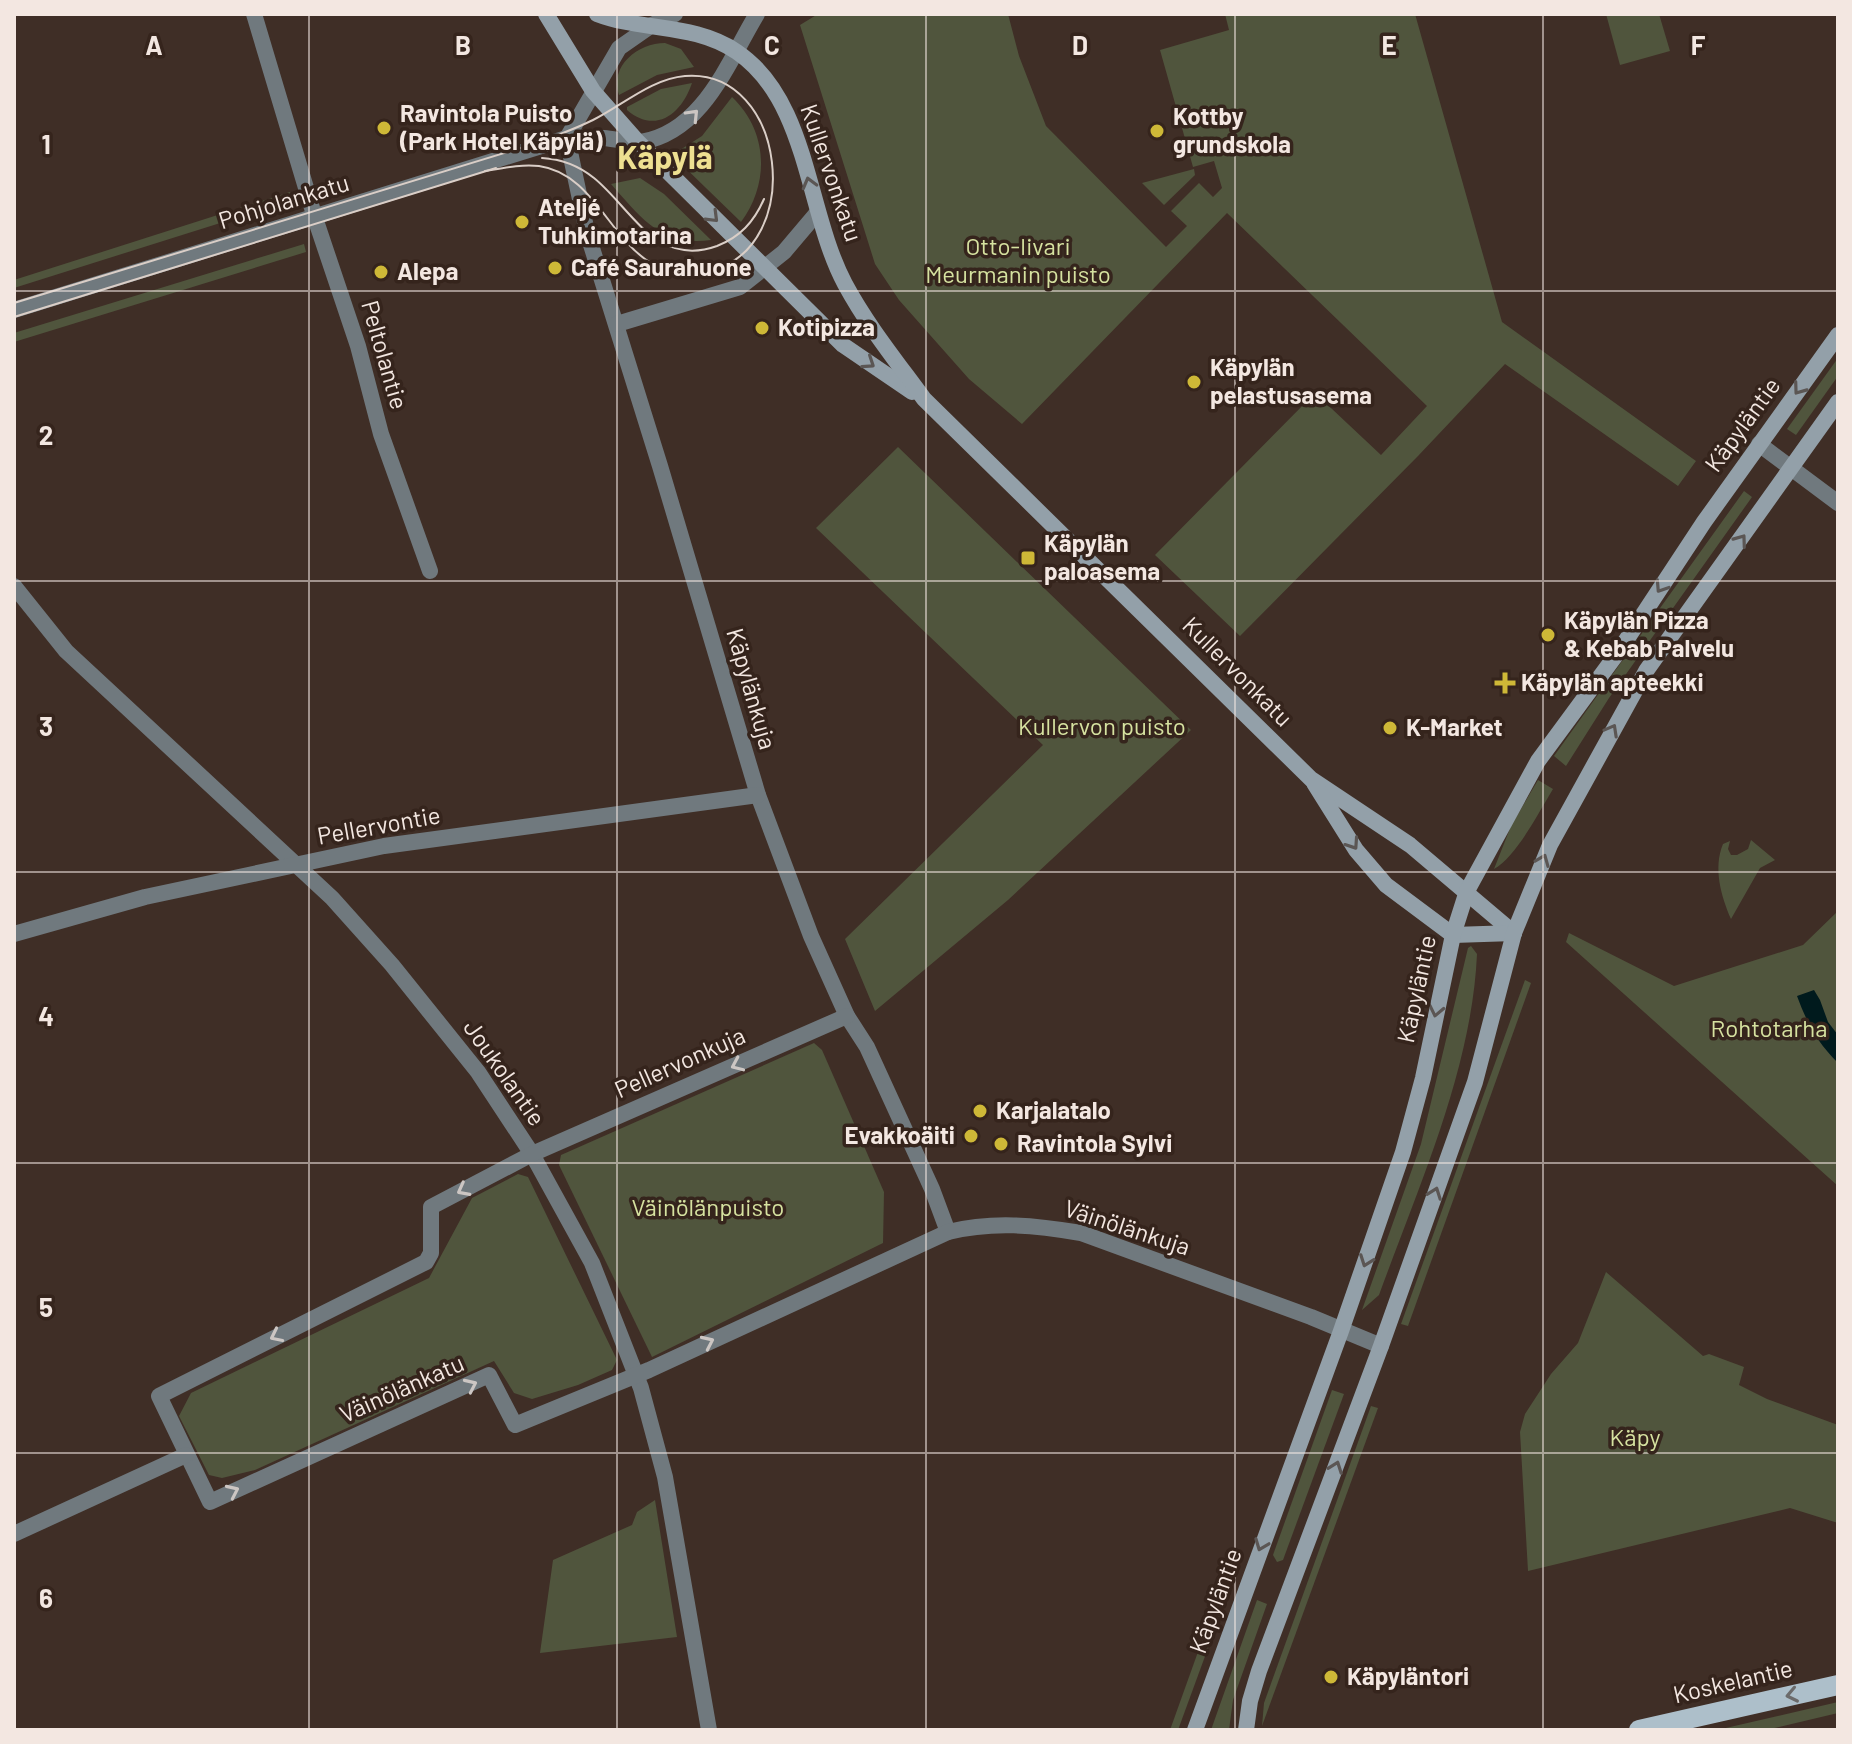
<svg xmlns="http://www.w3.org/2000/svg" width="1852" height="1744" font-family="Barlow,sans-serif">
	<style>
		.green { fill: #50553d }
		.water { fill: #001a1d }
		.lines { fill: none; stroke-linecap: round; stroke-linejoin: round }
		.minor { stroke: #70797e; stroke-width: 16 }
		.tertiary { stroke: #70797e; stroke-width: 16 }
		.secondary { stroke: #93a0a9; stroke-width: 16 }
		.primary { stroke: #adbfca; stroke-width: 20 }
		.tram { stroke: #dacec7; stroke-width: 2 }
		.oneway { stroke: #ccc6c3 }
		.oneway2 { stroke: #5b5654 }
		.oneway3 { stroke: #6b6a6a }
		.grid { fill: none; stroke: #f3e7e1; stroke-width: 2; stroke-opacity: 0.55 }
		.poi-dot { fill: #ceb837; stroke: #35241c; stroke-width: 3 }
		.labels { text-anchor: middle; stroke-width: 7; stroke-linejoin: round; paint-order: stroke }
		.poi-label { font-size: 24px; font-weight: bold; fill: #f3e7e1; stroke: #35241c; text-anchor: start }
		.street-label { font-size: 24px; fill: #f3e7e1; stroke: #35241c }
		.park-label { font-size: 24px; fill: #d6e2a0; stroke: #35241c }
		.district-label { font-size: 32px; font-weight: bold; fill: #eee091; stroke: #35241c }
		.grid-label { font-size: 26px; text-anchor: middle; font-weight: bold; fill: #f3e7e1; stroke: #35241c; stroke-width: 7; stroke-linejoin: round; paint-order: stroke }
	</style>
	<rect width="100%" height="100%" fill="#3f2e26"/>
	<g class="green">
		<polygon points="818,14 1008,14 1019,56 1046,126 1166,247 1187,226 1171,211 1199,183 1213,197 1222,188 1214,161 1193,167 1160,50 1229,30 1225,14 1415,14 1502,322 1696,461 1678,486 1505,364 1418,456 1240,636 1155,555 1315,393 1381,455 1427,406 1227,213 1022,424 969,379 899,300 875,264 800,25"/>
		<polygon points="1606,14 1659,14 1670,51 1620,65"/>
		<path d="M 665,43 L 681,49 L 694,67 L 657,75 L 619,95 C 609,66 638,43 665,43 Z"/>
		<path d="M 692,83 C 682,113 656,135 627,110 L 627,107 L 661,89 Z"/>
		<path d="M 732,97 C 768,131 770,183 741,222 L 672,155 L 702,136 Z"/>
		<polygon points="1194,169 1195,175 1164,205 1142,183"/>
		<path d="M 640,178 L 664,194 L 711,240 C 662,247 641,218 611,184 Z"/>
		<polygon points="290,192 293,200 14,288 14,280"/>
		<polygon points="304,244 306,252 14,342 14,333"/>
		<polygon points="1838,358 1838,376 1796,435 1787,429"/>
		<polygon points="898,447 1191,730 1008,900 875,1011 845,939 1043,745 816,528"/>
		<polygon points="1744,491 1752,497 1609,698 1566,766 1554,756"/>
		<path d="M 1538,780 L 1553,789 C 1539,812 1516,857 1494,869 L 1511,826 Z"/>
		<path d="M 1751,840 L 1775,860 L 1760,868 L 1731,919 C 1721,896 1713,868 1723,844 L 1730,841 L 1728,849 L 1731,855 L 1737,855 L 1748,849 Z"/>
		<polygon points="1838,911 1838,1186 1566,942 1569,933 1674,986 1803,945"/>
		<path d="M 1471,946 L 1477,954 C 1472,1069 1418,1188 1379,1295 L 1362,1310 L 1421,1144 L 1468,948 Z"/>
		<polygon points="1525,980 1531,983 1408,1326 1401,1324"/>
		<polygon points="814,1043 822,1050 884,1192 883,1243 652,1357 559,1165 561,1155"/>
		<polygon points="518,1174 528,1177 617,1360 612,1370 578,1385 532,1399 514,1393 494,1361 255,1470 222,1478 209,1475 179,1416 191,1393 429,1278 472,1198"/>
		<polygon points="1606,1272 1703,1356 1709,1354 1744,1367 1739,1385 1767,1399 1838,1425 1838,1523 1790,1508 1528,1571 1520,1432 1525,1414 1551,1374 1578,1343"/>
		<polygon points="1332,1390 1344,1394 1283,1560 1277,1562 1273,1555"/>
		<polygon points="1371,1406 1378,1408 1262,1726 1264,1703"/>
		<polygon points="655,1500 677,1637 540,1653 553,1560 632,1525 637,1512"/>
		<polygon points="1218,1596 1224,1596 1226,1599 1178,1730 1170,1730"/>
		<polygon points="1257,1600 1267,1604 1233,1700 1229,1730 1211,1730"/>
		<polygon points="1838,1702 1838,1713 1766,1730 1717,1730"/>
	</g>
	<path class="water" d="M 1814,990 L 1820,1000 L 1828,1022 L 1838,1035 L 1838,1063 C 1817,1042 1807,1023 1797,996 Z"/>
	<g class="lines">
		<g class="minor">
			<polyline points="254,14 315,218 358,346 381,434 430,571"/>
			<polyline points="567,138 587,232 660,466 758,795 811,936 847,1016 867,1047 932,1189 948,1232"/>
			<polyline points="617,324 740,287 784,252 817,213"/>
			<polyline points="1759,444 1838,503"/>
			<polyline points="14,586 66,651 332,898 392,965 478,1072 532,1154 592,1263 641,1388 665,1477 709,1730"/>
			<polyline points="14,934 145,897 384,846 758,795"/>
			<path d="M 847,1016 L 532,1154 L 431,1207 L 431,1253 L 426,1262 L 159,1396 L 210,1502 L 489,1375 L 515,1425 L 649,1370 L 948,1232 C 993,1221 1034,1225 1081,1233 L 1311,1317 L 1381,1346"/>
			<polyline points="14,1534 186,1455"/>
		</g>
		<g class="tertiary">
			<polyline points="567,138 619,48 652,25 675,14"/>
			<path d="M 14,310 L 567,138 C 579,138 592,137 604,138 C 616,139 629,143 641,142 C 703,132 728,62 757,14"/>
		</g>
		<g class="secondary">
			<polyline points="546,14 593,91 638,142 843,345 912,392"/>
			<path d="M 597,14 C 641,31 695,23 737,52 C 809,101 806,211 845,284 C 867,325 897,362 924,399 L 1311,779 L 1410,845 L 1514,933"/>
			<polyline points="1314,783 1356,850 1386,885 1453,935 1514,933"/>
			<polyline points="1195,1730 1341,1331 1403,1152 1423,1078 1453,935 1467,891 1538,761 1619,651 1704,522 1838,335"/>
			<polyline points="1246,1730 1250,1701 1259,1671 1381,1346 1475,1082 1514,933 1550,845 1646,671 1838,402"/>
		</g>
		<polyline class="primary" points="1639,1730 1838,1685"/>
		<g class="tram">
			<path d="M 542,158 C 561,159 579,166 594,178 C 631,208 656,268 717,246 C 740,237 754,222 764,199"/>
			<path d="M 14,303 L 537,143 C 555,136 575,129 593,120 C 623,105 651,79 685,76 C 787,68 806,248 711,270 C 616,293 612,176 539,166 C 521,164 503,168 485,171"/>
			<polyline points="14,317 496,168"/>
		</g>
	</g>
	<defs><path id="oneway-chevron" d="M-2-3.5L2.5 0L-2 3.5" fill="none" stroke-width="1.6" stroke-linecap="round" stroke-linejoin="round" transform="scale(2)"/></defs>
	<g class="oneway">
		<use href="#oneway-chevron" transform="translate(693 115) rotate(-46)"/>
		<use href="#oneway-chevron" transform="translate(737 1065) rotate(156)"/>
		<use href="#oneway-chevron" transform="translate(463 1190) rotate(152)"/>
		<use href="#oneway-chevron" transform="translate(276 1336) rotate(154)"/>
		<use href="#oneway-chevron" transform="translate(708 1342) rotate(-25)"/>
		<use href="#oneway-chevron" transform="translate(471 1385) rotate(-25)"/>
		<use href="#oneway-chevron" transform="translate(233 1491) rotate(-25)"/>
	</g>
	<g class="oneway2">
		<use href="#oneway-chevron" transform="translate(809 183) rotate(-105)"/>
		<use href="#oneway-chevron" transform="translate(713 217) rotate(45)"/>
		<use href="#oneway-chevron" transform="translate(869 363) rotate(34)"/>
		<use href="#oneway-chevron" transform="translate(1799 389) rotate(126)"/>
		<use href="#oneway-chevron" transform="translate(1741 540) rotate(-54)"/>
		<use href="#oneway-chevron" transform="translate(1661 587) rotate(123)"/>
		<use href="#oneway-chevron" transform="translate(1612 730) rotate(-61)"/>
		<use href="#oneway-chevron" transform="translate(1353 844) rotate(56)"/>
		<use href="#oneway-chevron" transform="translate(1543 860) rotate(-68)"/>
		<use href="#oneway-chevron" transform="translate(1436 1011) rotate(102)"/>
		<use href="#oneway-chevron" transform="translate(1435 1193) rotate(-70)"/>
		<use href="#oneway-chevron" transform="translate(1366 1261) rotate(110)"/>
		<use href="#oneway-chevron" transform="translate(1336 1467) rotate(-70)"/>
		<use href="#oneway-chevron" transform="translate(1261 1545) rotate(111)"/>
	</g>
	<use class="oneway3" href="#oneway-chevron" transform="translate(1792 1695) rotate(168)"/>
	<path class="grid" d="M 309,14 L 309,1730M 617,14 L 617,1730M 926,14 L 926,1730M 1235,14 L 1235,1730M 1543,14 L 1543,1730M 14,291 L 1838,291M 14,581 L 1838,581M 14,872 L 1838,872M 14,1163 L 1838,1163M 14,1453 L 1838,1453"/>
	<g class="poi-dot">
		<circle cx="384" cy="128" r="8"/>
		<circle cx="1157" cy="131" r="8"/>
		<circle cx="522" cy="222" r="8"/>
		<circle cx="555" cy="268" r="8"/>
		<circle cx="381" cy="272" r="8"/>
		<circle cx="762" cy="328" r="8"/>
		<circle cx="1194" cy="382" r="8"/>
		<rect x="1020" y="550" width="16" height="16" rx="4"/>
		<circle cx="1548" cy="635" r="8"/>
		<path d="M1501 671h8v8h8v8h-8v8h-8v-8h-8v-8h8z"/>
		<circle cx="1390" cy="728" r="8"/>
		<circle cx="980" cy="1111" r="8"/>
		<circle cx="971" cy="1136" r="8"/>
		<circle cx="1001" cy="1144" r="8"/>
		<circle cx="1331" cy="1677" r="8"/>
	</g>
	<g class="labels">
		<g class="poi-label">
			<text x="400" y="122">Ravintola Puisto<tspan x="400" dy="28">(Park Hotel Käpylä)</tspan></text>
			<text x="1173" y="125">Kottby<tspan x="1173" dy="28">grundskola</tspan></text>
			<text x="538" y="216">Ateljé<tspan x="538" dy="28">Tuhkimotarina</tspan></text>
			<text x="571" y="276">Café Saurahuone</text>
			<text x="397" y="280">Alepa</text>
			<text x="778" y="336">Kotipizza</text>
			<text x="1210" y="376">Käpylän<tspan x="1210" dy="28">pelastusasema</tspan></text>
			<text x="1044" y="552">Käpylän<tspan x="1044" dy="28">paloasema</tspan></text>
			<text x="1564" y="629">Käpylän Pizza<tspan x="1564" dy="28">&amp; Kebab Palvelu</tspan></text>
			<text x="1521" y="691">Käpylän apteekki</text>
			<text x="1406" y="736">K-Market</text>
			<text x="996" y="1119">Karjalatalo</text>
			<text x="955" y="1144" text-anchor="end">Evakkoäiti</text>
			<text x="1017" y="1152">Ravintola Sylvi</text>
			<text x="1347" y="1685">Käpyläntori</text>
		</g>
		<g class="street-label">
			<text transform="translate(831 173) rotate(71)" y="8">Kullervonkatu</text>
			<text transform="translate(284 202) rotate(-17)" y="8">Pohjolankatu</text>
			<text transform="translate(384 355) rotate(74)" y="8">Peltolantie</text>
			<text transform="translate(1743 425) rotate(-54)" y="8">Käpyläntie</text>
			<text transform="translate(1237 672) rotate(45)" y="8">Kullervonkatu</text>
			<text transform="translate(751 689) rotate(74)" y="8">Käpylänkuja</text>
			<text transform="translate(379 826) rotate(-10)" y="8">Pellervontie</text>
			<text transform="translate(1417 989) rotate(-78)" y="8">Käpyläntie</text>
			<text transform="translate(680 1063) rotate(-24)" y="8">Pellervonkuja</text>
			<text transform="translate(504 1073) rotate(55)" y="8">Joukolantie</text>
			<text transform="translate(1127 1228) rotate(18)" y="8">Väinölänkuja</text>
			<text transform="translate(402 1389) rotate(-24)" y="8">Väinölänkatu</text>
			<text transform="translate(1216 1601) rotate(-70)" y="8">Käpyläntie</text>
			<text transform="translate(1733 1682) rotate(-13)" y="8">Koskelantie</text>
		</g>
		<g class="park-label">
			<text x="1018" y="255">Otto-Iivari<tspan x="1018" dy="28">Meurmanin puisto</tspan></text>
			<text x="1102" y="735">Kullervon puisto</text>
			<text x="1769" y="1037">Rohtotarha</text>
			<text x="708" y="1216">Väinölänpuisto</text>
			<text x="1635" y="1446">Käpy</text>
		</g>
		<g class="district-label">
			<text x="665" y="169">Käpylä</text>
		</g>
	</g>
	<g class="grid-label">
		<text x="154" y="55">A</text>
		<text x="463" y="55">B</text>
		<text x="772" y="55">C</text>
		<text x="1080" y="55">D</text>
		<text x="1389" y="55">E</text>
		<text x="1698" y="55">F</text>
		<text x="46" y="154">1</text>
		<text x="46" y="445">2</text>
		<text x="46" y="736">3</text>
		<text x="46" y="1026">4</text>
		<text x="46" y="1317">5</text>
		<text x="46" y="1608">6</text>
	</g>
	<rect width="1852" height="1744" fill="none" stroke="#f3e7e1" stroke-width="32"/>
</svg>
